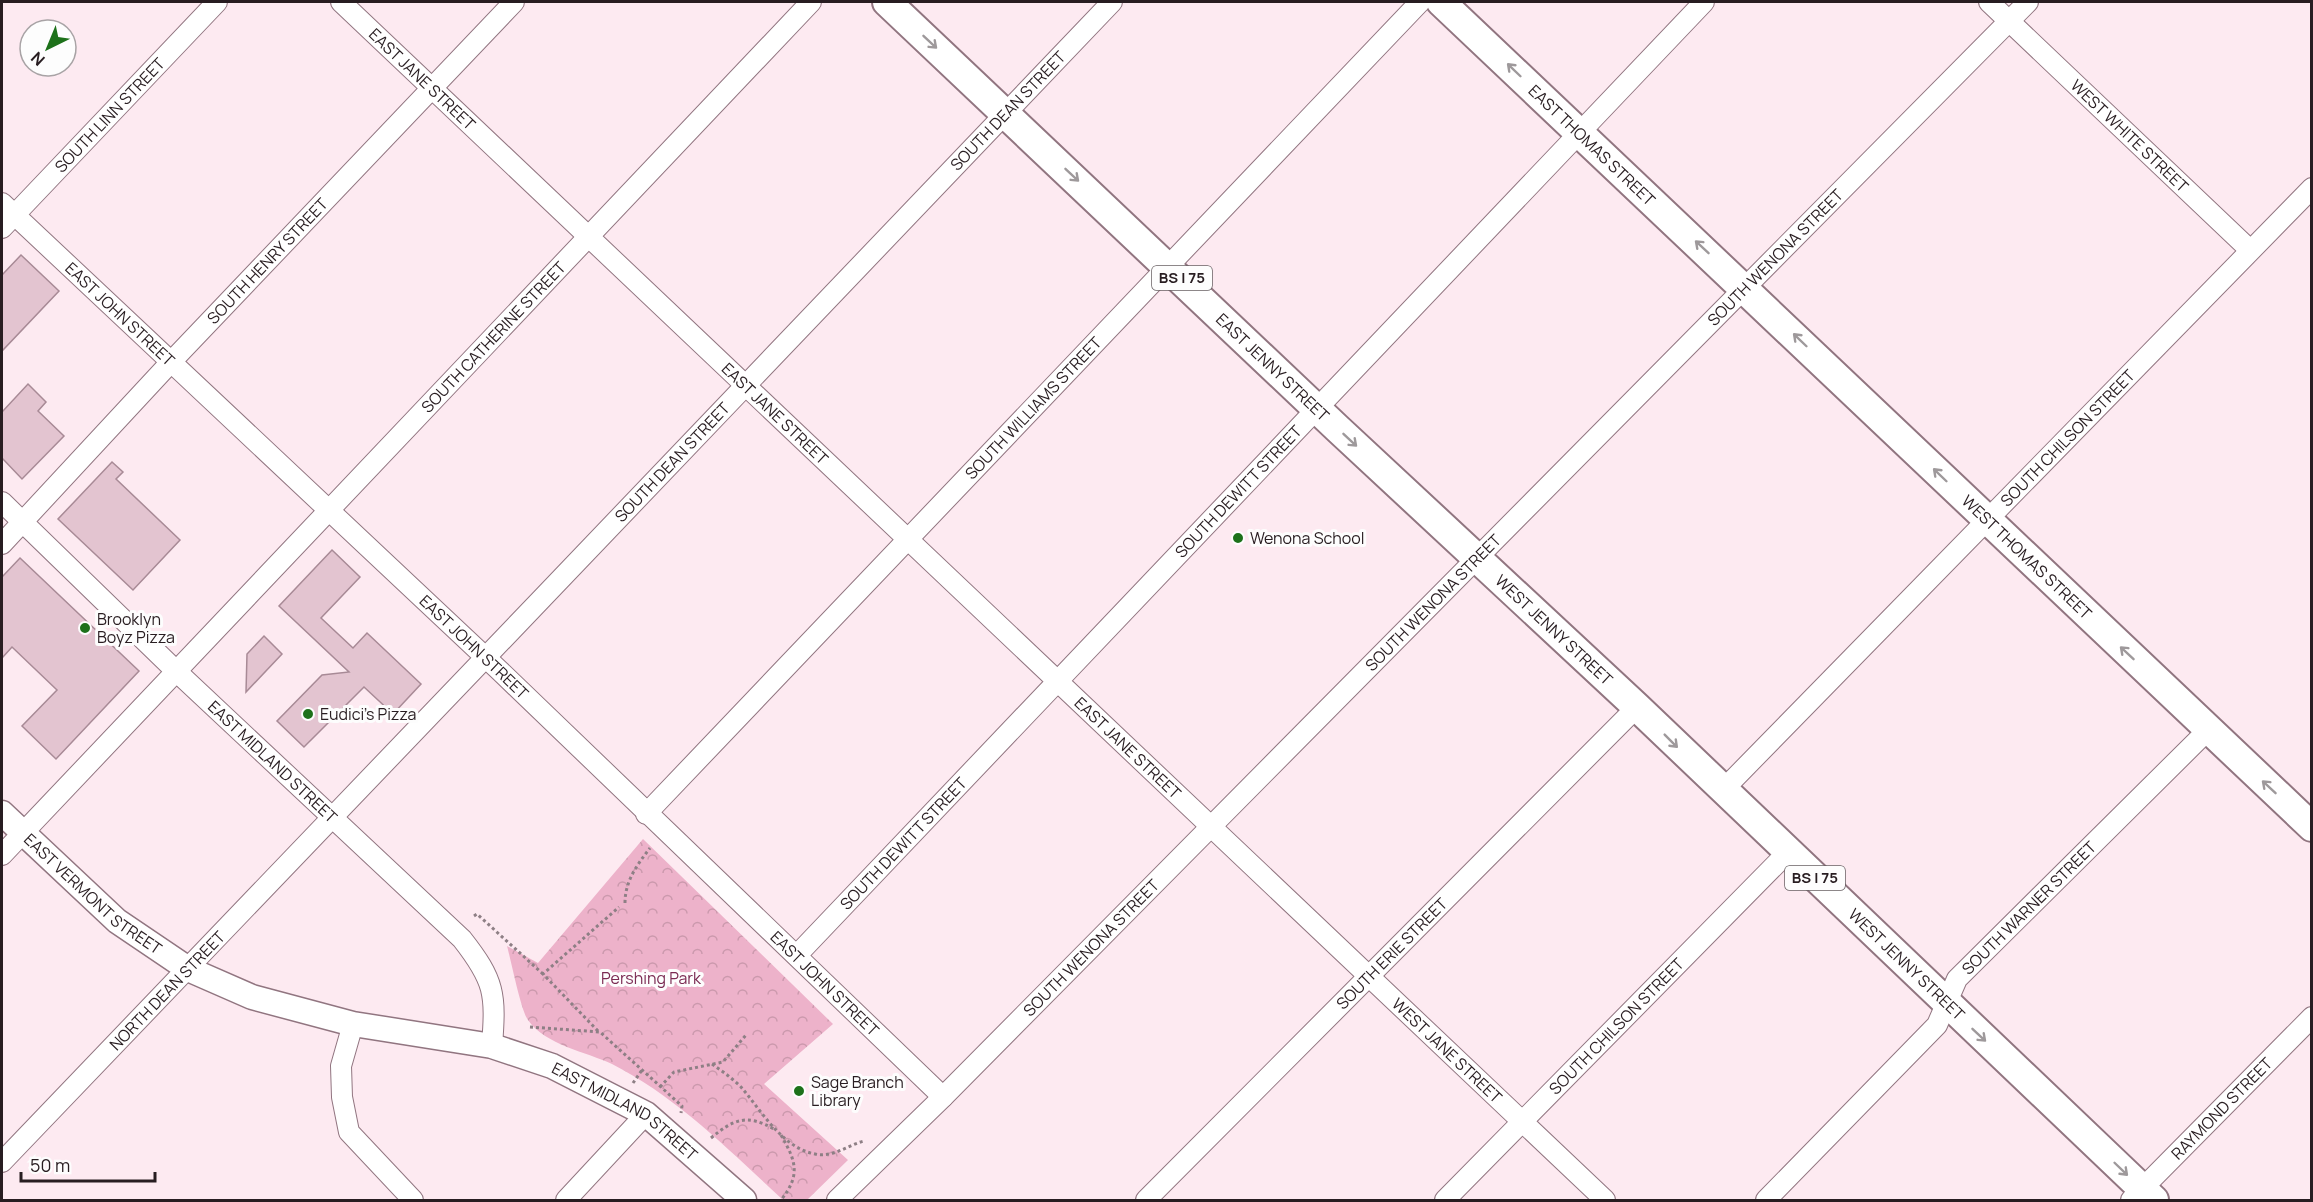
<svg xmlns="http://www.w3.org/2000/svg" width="2313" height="1202" font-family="Manrope,sans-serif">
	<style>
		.park { fill: url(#park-crowns) }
		.building { fill: #e3c4d0; stroke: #a88a96; stroke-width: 1.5 }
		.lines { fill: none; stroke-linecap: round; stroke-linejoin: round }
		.minor-casing { stroke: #917580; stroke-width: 22 }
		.major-casing { stroke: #917580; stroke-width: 27 }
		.highway-casing { stroke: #917580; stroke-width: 32 }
		.path { stroke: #8e7f85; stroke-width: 3; stroke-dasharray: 3 3; stroke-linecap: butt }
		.minor { stroke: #fff; stroke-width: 20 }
		.major { stroke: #fff; stroke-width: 24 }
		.highway { stroke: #fff; stroke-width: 28 }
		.oneway { stroke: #9e999b }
		.poi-dot { fill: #1d711a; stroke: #fdfdfd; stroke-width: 2 }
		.labels { text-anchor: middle; stroke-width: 6; stroke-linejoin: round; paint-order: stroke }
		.shield { fill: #fdfdfd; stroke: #686063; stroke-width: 1.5 }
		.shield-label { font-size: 15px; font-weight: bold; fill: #281d21 }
		.street-label { font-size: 16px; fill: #281d21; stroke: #fdfdfd }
		.poi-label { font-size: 16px; fill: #281d21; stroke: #fdfdfd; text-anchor: start }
		.park-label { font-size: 16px; fill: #7b2b53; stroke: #fdfdfd }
	</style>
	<defs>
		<pattern id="park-crowns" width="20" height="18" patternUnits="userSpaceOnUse" patternTransform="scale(1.5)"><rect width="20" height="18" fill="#edb2ca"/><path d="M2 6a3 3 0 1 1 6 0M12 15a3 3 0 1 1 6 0" fill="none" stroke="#cb99ad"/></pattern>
	</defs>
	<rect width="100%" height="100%" fill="#fdeaf1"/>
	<path class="park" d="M 643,839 L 833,1024 L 764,1084 L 848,1160 L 807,1200 L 783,1200 C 730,1151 677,1097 612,1064 C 587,1052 545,1045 528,1020 C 521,1011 511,960 507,946 L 538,963 Z"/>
	<g class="building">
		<polygon points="21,255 59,291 2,351 2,275"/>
		<polygon points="28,384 46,402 38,411 64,436 22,479 2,458 2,412"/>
		<polygon points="112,462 123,472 116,479 180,540 133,590 58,519"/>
		<polygon points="332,550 360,577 321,618 353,648 367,633 421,684 393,714 364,687 304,747 277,721 322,675 349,672 279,606"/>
		<polygon points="20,558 139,671 56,759 22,726 57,690 12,647 2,658 2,577"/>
		<polygon points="264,636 282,654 246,692 247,654"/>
	</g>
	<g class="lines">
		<g class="minor-casing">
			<g id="minor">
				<path id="s1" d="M 341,2 L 1605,1200"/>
				<path id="s2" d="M 1989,2 L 2250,250"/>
				<path id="s3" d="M 2,203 L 500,671 L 943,1097"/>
				<path id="s4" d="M 2,228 L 217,2"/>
				<path id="s5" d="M 2,502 L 176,671 L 462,939 C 495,981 496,994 492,1046"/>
				<path id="s6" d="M 2,544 L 170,363 L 514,2"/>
				<path id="s7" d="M 1722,791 L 2312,188"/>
				<path id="s8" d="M 646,814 L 1420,2"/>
				<path id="s9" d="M 2,855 L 811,2"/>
				<path id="s10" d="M 797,955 L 1704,2"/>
				<polyline points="353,1024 341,1066 342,1097 349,1132 413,1200"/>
				<path id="s11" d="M 2,1162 C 374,777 741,388 1112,2"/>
				<polyline points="566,1200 646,1114"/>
				<path id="s12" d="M 837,1200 L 943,1097 L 2028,2"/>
				<path id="s13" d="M 1146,1200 L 1637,707"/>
				<path id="s14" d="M 1445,1200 L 1788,852"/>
				<path id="s15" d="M 1766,1200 L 1937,1025 L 1957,979 L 2208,730"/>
				<path id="s16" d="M 2131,1200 L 2312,1017"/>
			</g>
		</g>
		<g class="major-casing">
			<g id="major">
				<path id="s17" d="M 2,813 L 117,921 L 188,969 L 252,997 L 353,1024 L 492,1046 L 552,1066 L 646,1114 L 744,1200"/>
			</g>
		</g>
		<g class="highway-casing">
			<g id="highway">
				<path id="s18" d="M 887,2 L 1337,428 L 1637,707 L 2154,1200"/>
				<path id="s19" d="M 1441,2 L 2312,827"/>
			</g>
		</g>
		<g class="path">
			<path d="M 625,903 C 625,881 637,865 650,848"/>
			<polyline points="474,916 477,914 543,974"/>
			<polyline points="530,1027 600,1032 682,1106 681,1113"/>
			<polyline points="598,1031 543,974 619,907"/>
			<path d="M 712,1064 C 722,1071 732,1078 741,1087 C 761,1110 782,1148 815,1154 C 833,1158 848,1145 864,1141"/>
			<polyline points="633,1083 642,1070"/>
			<polyline points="660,1087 674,1072 723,1062 746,1035"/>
			<path d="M 781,1135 C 796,1161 801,1175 781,1200"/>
			<path d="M 711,1138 C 733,1120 746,1113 774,1129"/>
		</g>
		<use href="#minor" class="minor"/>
		<use href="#major" class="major"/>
		<use href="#highway" class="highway"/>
	</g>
	<defs><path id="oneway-shaft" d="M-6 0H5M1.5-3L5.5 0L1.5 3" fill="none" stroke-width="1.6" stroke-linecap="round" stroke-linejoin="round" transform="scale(1.5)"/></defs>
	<g class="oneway">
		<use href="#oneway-shaft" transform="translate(930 42) rotate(43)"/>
		<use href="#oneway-shaft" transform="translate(1514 70) rotate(-136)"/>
		<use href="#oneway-shaft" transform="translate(1072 175) rotate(43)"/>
		<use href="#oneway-shaft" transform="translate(1702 247) rotate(-137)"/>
		<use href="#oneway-shaft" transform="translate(1800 340) rotate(-136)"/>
		<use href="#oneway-shaft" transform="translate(1350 440) rotate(43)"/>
		<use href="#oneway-shaft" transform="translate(1940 475) rotate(-136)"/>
		<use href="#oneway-shaft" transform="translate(2127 653) rotate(-137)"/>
		<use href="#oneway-shaft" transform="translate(1671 741) rotate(45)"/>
		<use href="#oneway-shaft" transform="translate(2269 787) rotate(-137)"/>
		<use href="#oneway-shaft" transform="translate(1979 1035) rotate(43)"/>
		<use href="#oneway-shaft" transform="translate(2121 1169) rotate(44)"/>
	</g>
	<g class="poi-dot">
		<circle cx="1238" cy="538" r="6"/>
		<circle cx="85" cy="628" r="6"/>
		<circle cx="308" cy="714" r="6"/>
		<circle cx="799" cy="1091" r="6"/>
	</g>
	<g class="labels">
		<g class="shield">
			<rect x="1152" y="266" width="60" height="24" rx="4.5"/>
			<rect x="1785" y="866" width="60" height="24" rx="4.5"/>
		</g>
		<g class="shield-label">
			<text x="1182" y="283">BS I 75</text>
			<text x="1815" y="883">BS I 75</text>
		</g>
		<g class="street-label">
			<text dy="6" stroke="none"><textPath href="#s1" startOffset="112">EAST JANE STREET</textPath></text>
			<text dy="6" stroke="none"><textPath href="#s11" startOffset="1455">SOUTH DEAN STREET</textPath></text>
			<text dy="6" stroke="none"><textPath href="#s4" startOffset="156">SOUTH LINN STREET</textPath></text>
			<text dy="6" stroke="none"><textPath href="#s2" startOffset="194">WEST WHITE STREET</textPath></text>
			<text dy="6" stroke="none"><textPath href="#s19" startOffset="208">EAST THOMAS STREET</textPath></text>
			<text dy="6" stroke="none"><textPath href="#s12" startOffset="1330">SOUTH WENONA STREET</textPath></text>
			<text dy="6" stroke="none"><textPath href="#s6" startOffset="388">SOUTH HENRY STREET</textPath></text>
			<text dy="6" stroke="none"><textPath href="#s3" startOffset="162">EAST JOHN STREET</textPath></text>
			<text dy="6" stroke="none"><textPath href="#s9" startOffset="714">SOUTH CATHERINE STREET</textPath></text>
			<text dy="6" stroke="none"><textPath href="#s18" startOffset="531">EAST JENNY STREET</textPath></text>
			<text dy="6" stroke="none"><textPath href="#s8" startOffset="561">SOUTH WILLIAMS STREET</textPath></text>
			<text dy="6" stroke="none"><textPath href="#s1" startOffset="598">EAST JANE STREET</textPath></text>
			<text dy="6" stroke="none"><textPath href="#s7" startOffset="494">SOUTH CHILSON STREET</textPath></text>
			<text dy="6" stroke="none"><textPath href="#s11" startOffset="969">SOUTH DEAN STREET</textPath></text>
			<text dy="6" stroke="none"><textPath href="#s10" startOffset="640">SOUTH DEWITT STREET</textPath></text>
			<text dy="6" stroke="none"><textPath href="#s19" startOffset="807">WEST THOMAS STREET</textPath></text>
			<text dy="6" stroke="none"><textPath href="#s12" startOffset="844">SOUTH WENONA STREET</textPath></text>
			<text dy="6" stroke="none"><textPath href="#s18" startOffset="916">WEST JENNY STREET</textPath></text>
			<text dy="6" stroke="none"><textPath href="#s3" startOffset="648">EAST JOHN STREET</textPath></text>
			<text dy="6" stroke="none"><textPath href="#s1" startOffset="1084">EAST JANE STREET</textPath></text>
			<text dy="6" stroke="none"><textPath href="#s5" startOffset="375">EAST MIDLAND STREET</textPath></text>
			<text dy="6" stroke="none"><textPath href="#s10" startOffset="154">SOUTH DEWITT STREET</textPath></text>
			<text dy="6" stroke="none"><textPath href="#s17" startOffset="122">EAST VERMONT STREET</textPath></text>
			<text dy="6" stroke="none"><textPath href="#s15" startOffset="396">SOUTH WARNER STREET</textPath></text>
			<text dy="6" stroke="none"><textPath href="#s12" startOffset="358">SOUTH WENONA STREET</textPath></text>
			<text dy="6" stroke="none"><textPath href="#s13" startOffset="348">SOUTH ERIE STREET</textPath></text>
			<text dy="6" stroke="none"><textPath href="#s18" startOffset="1402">WEST JENNY STREET</textPath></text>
			<text dy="6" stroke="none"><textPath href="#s3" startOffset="1134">EAST JOHN STREET</textPath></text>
			<text dy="6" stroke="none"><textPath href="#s11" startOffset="238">NORTH DEAN STREET</textPath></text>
			<text dy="6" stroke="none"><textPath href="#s14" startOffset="244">SOUTH CHILSON STREET</textPath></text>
			<text dy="6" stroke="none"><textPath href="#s1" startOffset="1524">WEST JANE STREET</textPath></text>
			<text dy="6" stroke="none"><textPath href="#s16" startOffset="129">RAYMOND STREET</textPath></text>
			<text dy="6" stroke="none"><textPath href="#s17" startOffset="708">EAST MIDLAND STREET</textPath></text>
		</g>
		<g class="poi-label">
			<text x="1250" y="544">Wenona School</text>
			<text x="97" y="625">Brooklyn<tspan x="97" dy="18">Boyz Pizza</tspan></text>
			<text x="320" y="720">Eudici's Pizza</text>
			<text x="811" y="1088">Sage Branch<tspan x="811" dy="18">Library</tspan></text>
		</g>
		<g class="park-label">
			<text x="651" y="984">Pershing Park</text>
		</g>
	</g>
	<rect width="2313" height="1202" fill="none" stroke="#281d21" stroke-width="6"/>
	<g transform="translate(48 48) rotate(223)"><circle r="28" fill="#fdfdfd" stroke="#a8a3a5" stroke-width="1.5"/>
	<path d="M0-4.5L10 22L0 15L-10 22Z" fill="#1d711a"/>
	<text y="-9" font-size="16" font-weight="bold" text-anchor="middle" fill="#281d21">N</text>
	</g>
	<path d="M21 1172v9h134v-9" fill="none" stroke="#281d21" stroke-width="3"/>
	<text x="30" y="1172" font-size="18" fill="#281d21" stroke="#fdfdfd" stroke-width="4.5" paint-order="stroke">50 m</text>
</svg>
